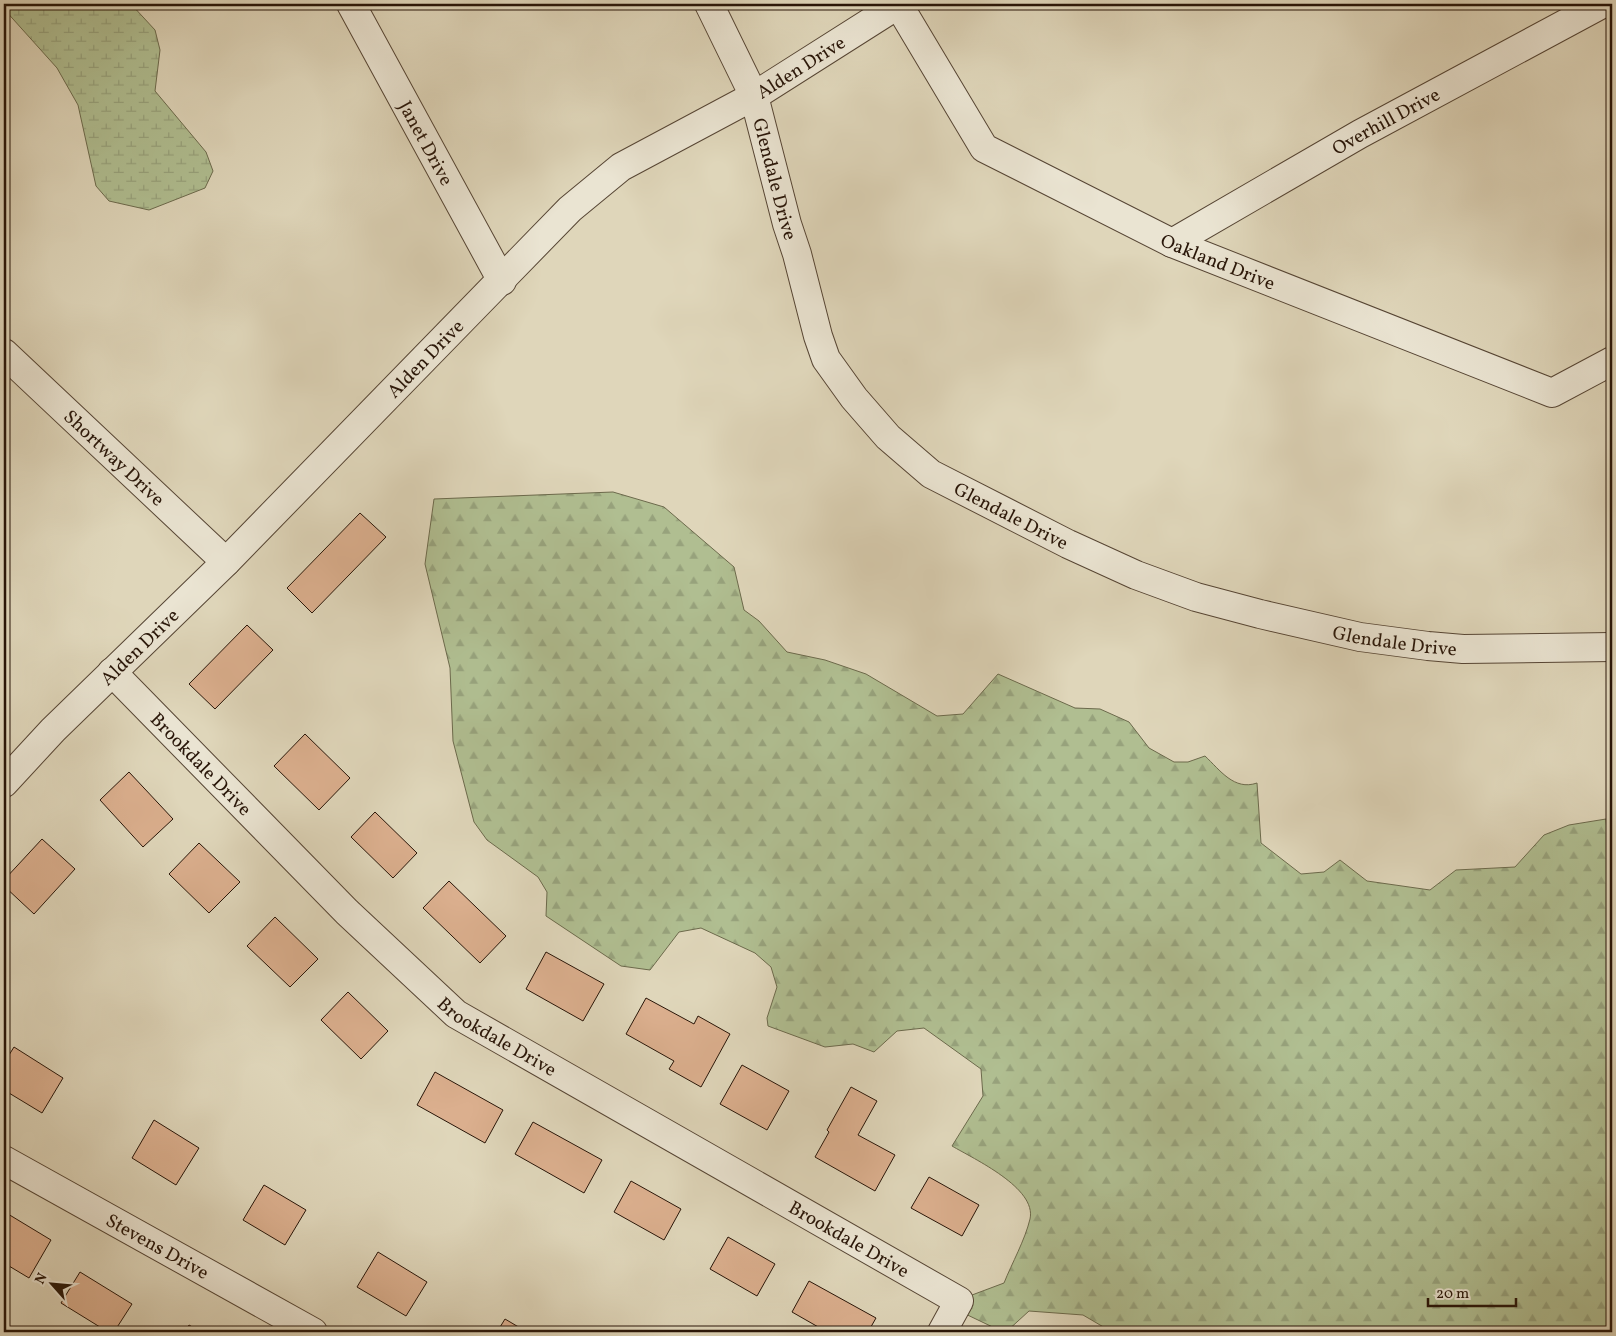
<svg xmlns="http://www.w3.org/2000/svg" width="1616" height="1336" font-family="Vollkorn,serif">
	<style>
		.forest { fill: url(#forest-firs); stroke: #6c6a4c }
		.wetland { fill: url(#wetland-marsh); stroke: #6c6a4c }
		.building { fill: #dbaf8e; stroke: #281508 }
		.lines { fill: none; stroke-linecap: round; stroke-linejoin: round }
		.minor-casing { stroke: #564534; stroke-width: 30 }
		.minor { stroke: #eae4d2; stroke-width: 28 }
		.labels { text-anchor: middle; stroke-width: 4; stroke-linejoin: round; paint-order: stroke }
		.street-label { font-size: 19px; fill: #281508; stroke: #eae4d2 }
	</style>
	<defs>
		<pattern id="forest-firs" width="22" height="20" patternUnits="userSpaceOnUse" patternTransform="scale(1.25)"><rect width="22" height="20" fill="#b0be91"/><path d="M5 1l3.5 6h-7zM16 11l3.5 6h-7z" fill="#97a27c"/></pattern>
		<pattern id="wetland-marsh" width="20" height="14" patternUnits="userSpaceOnUse" patternTransform="scale(1.25)"><rect width="20" height="14" fill="#b0be91"/><path d="M1 5h8M5 5V1M11 12h8M15 12V8" fill="none" stroke="#97a27c"/></pattern>
	</defs>
	<rect width="100%" height="100%" fill="#dfd6ba"/>
	<filter id="stains"><feTurbulence type="fractalNoise" baseFrequency=".004" numOctaves="4"/><feColorMatrix values="0 0 0 0 .2 0 0 0 0 .09 0 0 0 0 .02 0 0 0 .5 -.17"/></filter>
	<radialGradient id="worn" r=".72"><stop offset=".6" stop-color="#630" stop-opacity="0"/><stop offset="1" stop-color="#630" stop-opacity=".3"/></radialGradient>
	<path class="forest" d="M 613,492 L 664,507 L 734,567 L 744,610 L 759,621 L 787,652 L 825,660 L 866,674 L 937,716 L 963,714 L 998,674 L 1075,708 L 1100,709 L 1129,722 L 1149,748 L 1174,762 L 1188,762 L 1205,756 C 1220,770 1234,791 1257,783 L 1261,843 L 1301,874 L 1324,872 L 1340,860 L 1367,881 L 1430,890 L 1456,870 L 1515,867 L 1544,835 L 1569,825 L 1606,819 L 1607,832 L 1612,839 L 1612,1332 L 1112,1332 L 1083,1315 L 1029,1311 L 1006,1332 L 1003,1332 L 955,1309 L 956,1301 L 1004,1283 C 1012,1263 1025,1240 1030,1219 C 1037,1188 974,1159 952,1146 L 983,1096 L 981,1069 L 924,1028 L 897,1031 L 874,1052 L 853,1044 L 825,1047 L 768,1026 L 767,1018 L 777,987 L 771,967 L 755,953 L 701,928 L 679,932 L 650,970 L 621,966 L 546,916 L 547,892 L 538,877 L 487,840 L 474,822 L 453,741 L 450,668 L 425,564 L 434,499 Z"/>
	<polygon class="wetland" points="4,4 131,4 155,30 160,50 155,91 206,152 213,171 205,188 149,210 109,201 96,186 78,105 57,68 4,9"/>
	<g class="building">
		<polygon points="360,513 386,537 312,613 287,588"/>
		<polygon points="247,625 273,650 215,709 189,684"/>
		<polygon points="305,734 350,778 319,810 274,766"/>
		<polygon points="129,772 173,819 143,847 100,800"/>
		<polygon points="375,812 417,853 393,878 351,837"/>
		<polygon points="42,839 75,869 34,914 4,886 4,880"/>
		<polygon points="199,843 240,882 209,913 169,874"/>
		<polygon points="449,881 506,936 480,963 423,908"/>
		<polygon points="275,917 318,959 290,987 247,946"/>
		<polygon points="546,952 604,984 583,1021 526,989"/>
		<polygon points="348,992 388,1031 361,1059 321,1020"/>
		<polygon points="646,998 694,1024 698,1016 730,1034 701,1087 669,1069 674,1061 626,1034"/>
		<polygon points="14,1047 63,1078 42,1113 4,1090 4,1063"/>
		<polygon points="742,1065 789,1091 767,1130 720,1104"/>
		<polygon points="435,1072 503,1110 485,1143 417,1105"/>
		<polygon points="851,1087 877,1101 858,1135 895,1155 875,1191 815,1157 829,1132 827,1130"/>
		<polygon points="154,1120 199,1148 176,1185 132,1158"/>
		<polygon points="533,1122 602,1160 584,1193 515,1154"/>
		<polygon points="929,1177 979,1205 962,1236 911,1208"/>
		<polygon points="631,1181 681,1209 664,1240 614,1212"/>
		<polygon points="264,1185 306,1210 285,1245 243,1220"/>
		<polygon points="8,1214 51,1240 29,1278 4,1263 4,1221"/>
		<polygon points="728,1237 775,1264 757,1296 710,1269"/>
		<polygon points="378,1252 427,1282 406,1316 357,1287"/>
		<polygon points="80,1272 132,1304 114,1332 108,1332 61,1303"/>
		<polygon points="809,1281 876,1318 868,1332 827,1332 792,1312"/>
		<polygon points="505,1319 527,1332 497,1332"/>
		<polygon points="189,1325 201,1332 184,1332"/>
	</g>
	<g class="lines">
		<g class="minor-casing">
			<g id="minor">
				<path id="s1" d="M 351,4 L 502,281"/>
				<path id="s2" d="M 709,4 L 754,96 L 787,224 L 797,254 L 818,336 L 826,359 L 854,398 L 888,437 L 931,474 L 1068,544 L 1136,575 L 1196,597 L 1260,614 L 1360,637 L 1428,646 L 1463,649 L 1612,647"/>
				<path id="s3" d="M 898,4 L 984,148 L 1172,243 L 1552,393 L 1612,361"/>
				<path id="s4" d="M 1172,243 L 1360,134 L 1602,4"/>
				<path id="s5" d="M 4,353 L 226,562"/>
				<path id="s6" d="M 112,672 L 347,912 L 456,1014 L 959,1301 L 942,1332"/>
				<path id="s7" d="M 4,783 L 53,730 L 226,562 L 570,209 L 621,167 L 754,96 L 899,4"/>
				<path id="s8" d="M 4,1160 L 313,1332"/>
			</g>
		</g>
		<use href="#minor" class="minor"/>
	</g>
	<g class="labels">
		<g class="street-label">
			<text dy="7" stroke="none"><textPath href="#s7" startOffset="1078">Alden Drive</textPath></text>
			<text dy="7" stroke="none"><textPath href="#s4" startOffset="246">Overhill Drive</textPath></text>
			<text dy="7" stroke="none"><textPath href="#s1" startOffset="158">Janet Drive</textPath></text>
			<text dy="7" stroke="none"><textPath href="#s2" startOffset="188">Glendale Drive</textPath></text>
			<text dy="7" stroke="none"><textPath href="#s3" startOffset="428">Oakland Drive</textPath></text>
			<text dy="7" stroke="none"><textPath href="#s7" startOffset="598">Alden Drive</textPath></text>
			<text dy="7" stroke="none"><textPath href="#s5" startOffset="152">Shortway Drive</textPath></text>
			<text dy="7" stroke="none"><textPath href="#s2" startOffset="622">Glendale Drive</textPath></text>
			<text dy="7" stroke="none"><textPath href="#s2" startOffset="1028">Glendale Drive</textPath></text>
			<text dy="7" stroke="none"><textPath href="#s7" startOffset="192">Alden Drive</textPath></text>
			<text dy="7" stroke="none"><textPath href="#s6" startOffset="128">Brookdale Drive</textPath></text>
			<text dy="7" stroke="none"><textPath href="#s6" startOffset="532">Brookdale Drive</textPath></text>
			<text dy="7" stroke="none"><textPath href="#s6" startOffset="938">Brookdale Drive</textPath></text>
			<text dy="7" stroke="none"><textPath href="#s8" startOffset="176">Stevens Drive</textPath></text>
		</g>
	</g>
	<rect width="1616" height="1336" fill="none" stroke="#dfd6ba" stroke-width="20"/>
	<rect x="5" y="5" width="1606" height="1326" fill="none" stroke="#281508" stroke-width="2.5"/>
	<rect x="10" y="10" width="1596" height="1316" fill="none" stroke="#281508"/>
	<g transform="translate(52 1284) rotate(297)" stroke="#eae4d2" stroke-width="4" paint-order="stroke">
	<path d="M0-4L9 19L0 12L-9 19Z" fill="#281508"/>
	<text y="-8" font-size="14" font-weight="bold" text-anchor="middle" fill="#281508">N</text>
	</g>
	<path d="M1428 1298v8h88v-8" fill="none" stroke="#281508" stroke-width="2.5"/>
	<text x="1436" y="1298" font-size="15" fill="#281508" stroke="#eae4d2" stroke-width="4" paint-order="stroke">20 m</text>
	<rect width="100%" height="100%" filter="url(#stains)"/>
	<rect width="100%" height="100%" fill="url(#worn)"/>
</svg>
